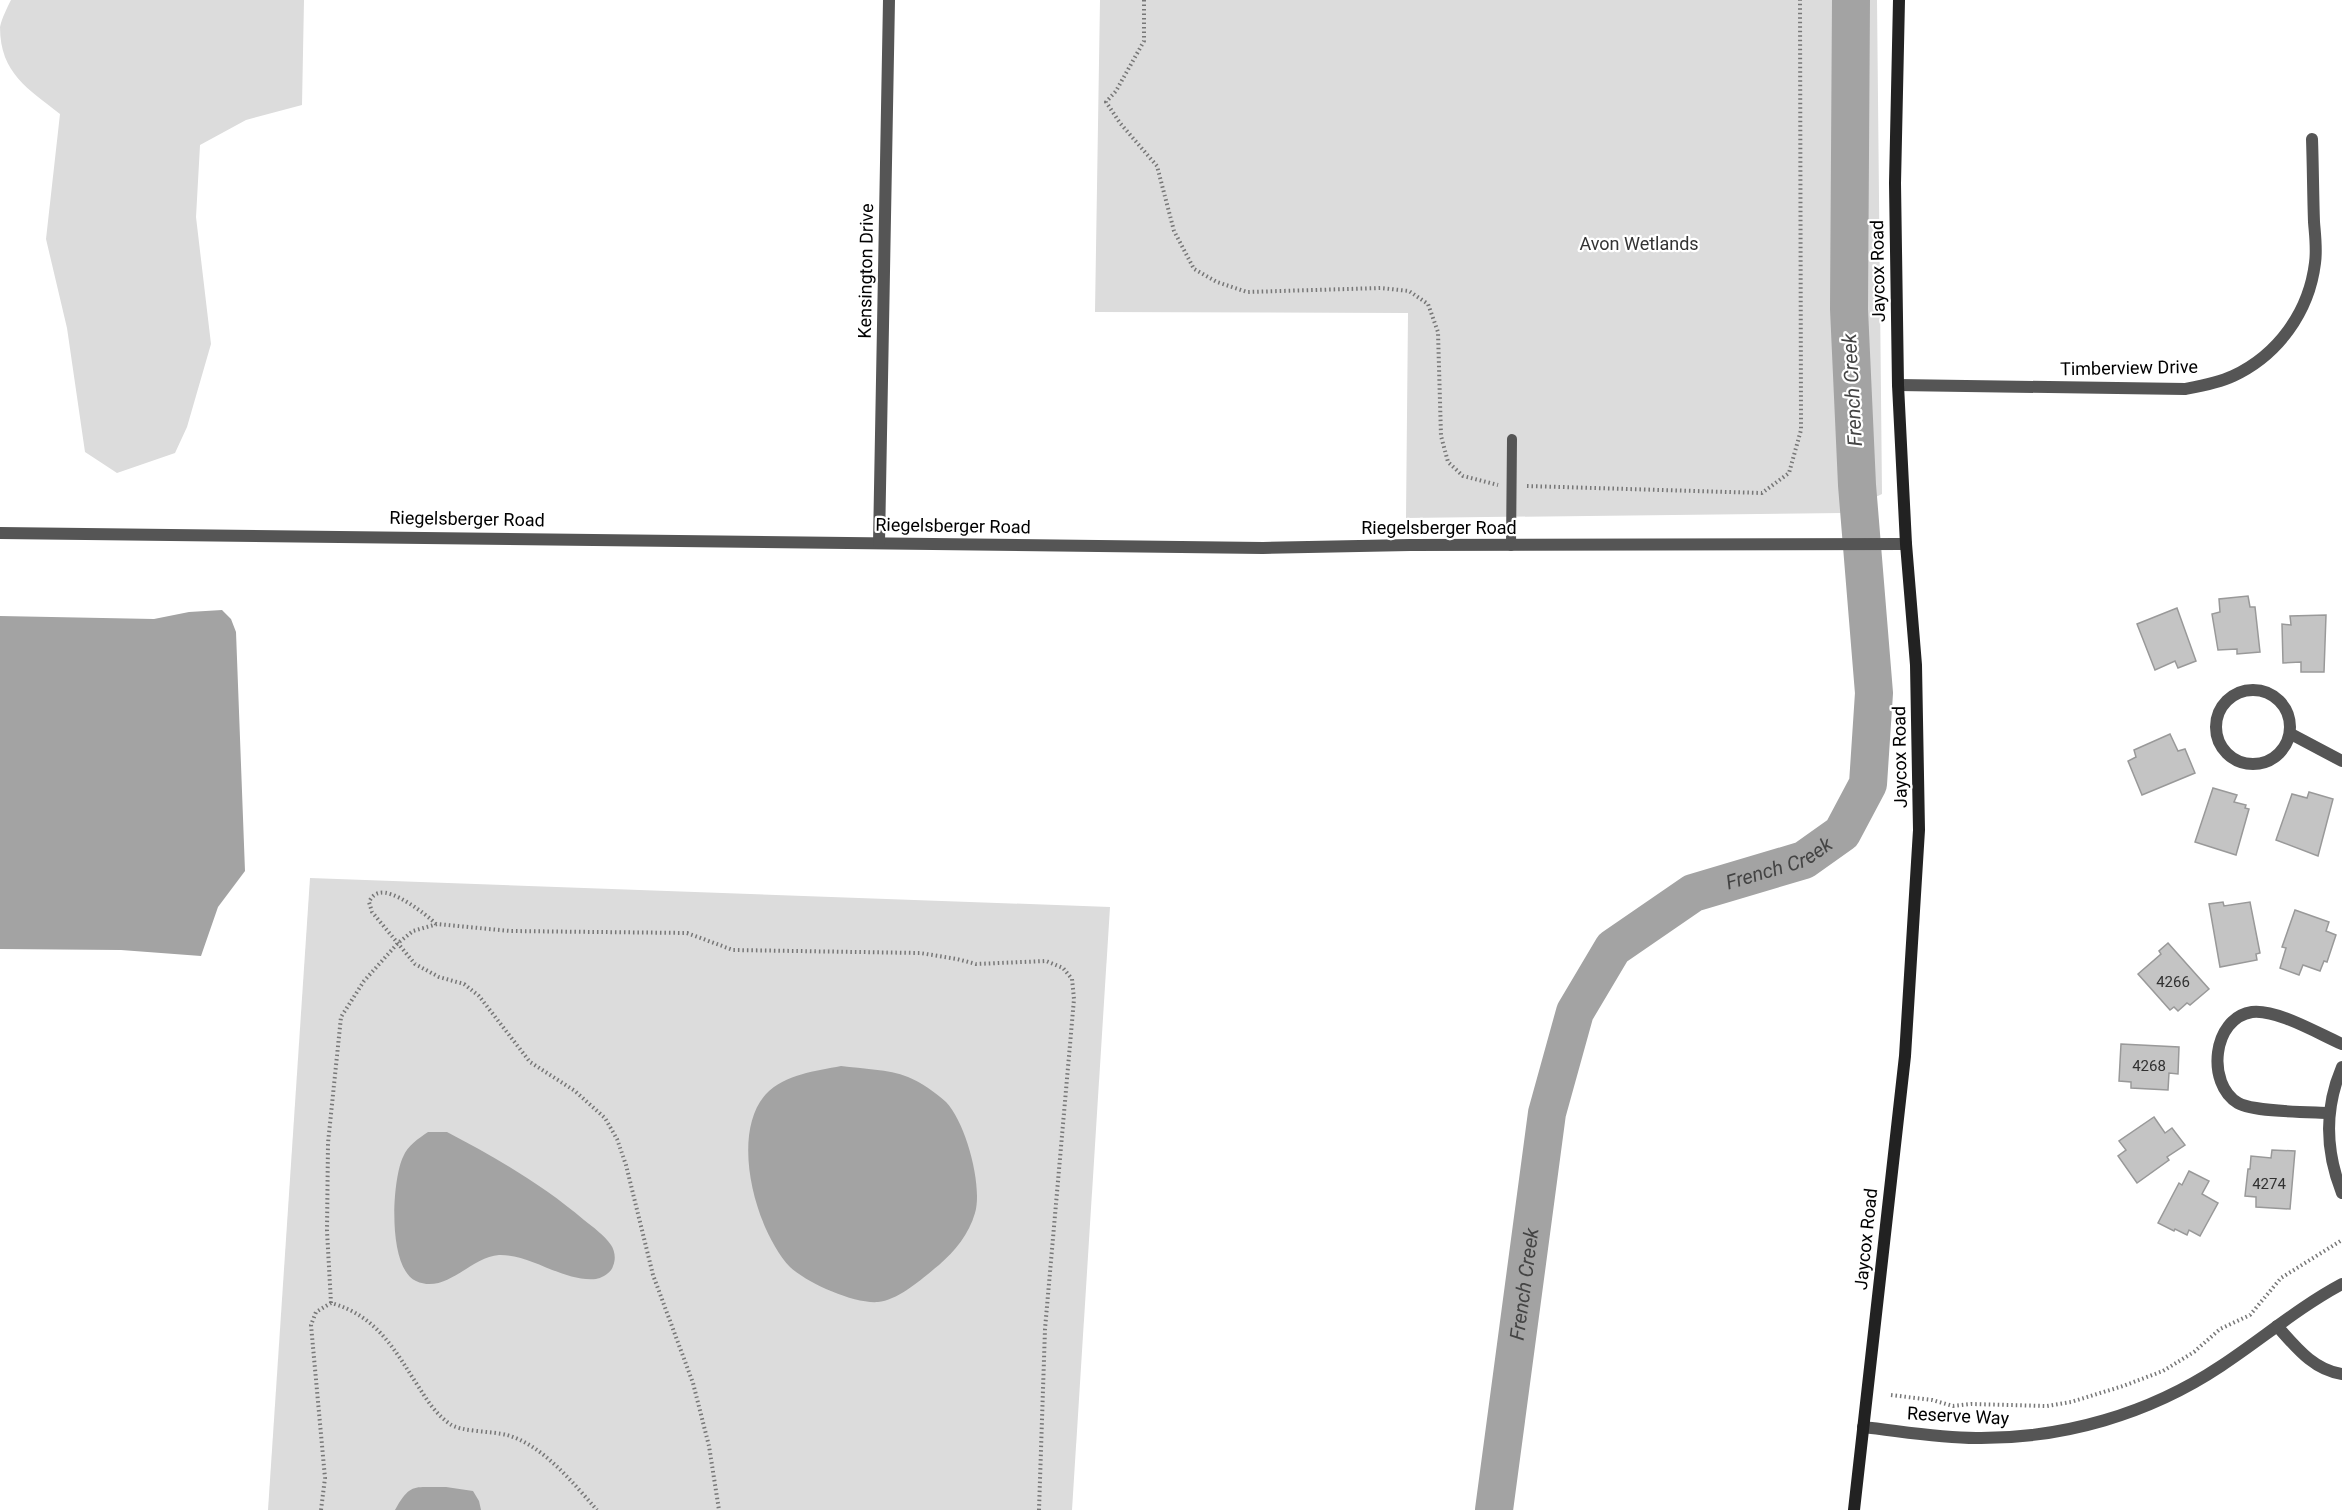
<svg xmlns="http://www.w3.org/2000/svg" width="2342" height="1510" font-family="Roboto,sans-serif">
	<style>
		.green { fill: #dcdcdc }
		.water { fill: #a3a3a3 }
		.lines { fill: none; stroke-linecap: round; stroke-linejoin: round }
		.river { stroke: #a3a3a3; stroke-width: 38 }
		.building { fill: #c4c4c4; stroke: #999; stroke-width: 1.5 }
		.path { stroke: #777; stroke-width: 4; stroke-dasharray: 1.5 3; stroke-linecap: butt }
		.lane { stroke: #555; stroke-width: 10 }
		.street { stroke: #555; stroke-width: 12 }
		.secondary { stroke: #222; stroke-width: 12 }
		.labels { text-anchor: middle; stroke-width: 4.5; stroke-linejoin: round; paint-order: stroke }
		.number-label { font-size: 15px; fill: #313131 }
		.park-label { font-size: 18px; fill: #333; stroke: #fff }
		.street-label { font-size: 18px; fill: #000; stroke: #fff }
		.water-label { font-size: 20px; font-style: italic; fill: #444; stroke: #fff }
	</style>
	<rect width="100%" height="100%" fill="#fff"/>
	<g class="green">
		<path d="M 11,0 L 304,0 L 302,105 L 246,120 L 200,145 L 196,217 L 211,344 L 187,427 L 175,453 L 117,473 L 85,452 L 67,328 L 46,239 L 60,114 C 29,89 0,74 0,27 C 2,18 7,8 11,0 Z"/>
		<polygon points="1100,0 1877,0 1882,494 1842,513 1406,518 1408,313 1095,312"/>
		<polygon points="310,878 1110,907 1072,1510 268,1510"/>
	</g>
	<g class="water">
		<polygon points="222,610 231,619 236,632 245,871 218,907 201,956 121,950 0,949 0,616 154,619 189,612"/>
		<path d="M 841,1066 C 863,1069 888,1069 908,1077 C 921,1082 936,1093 946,1102 C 966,1123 983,1186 975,1213 C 969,1234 955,1251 939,1265 C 923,1278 899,1300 878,1302 C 854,1304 807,1283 790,1267 C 756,1231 729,1135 766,1094 C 785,1074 816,1071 841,1066 Z"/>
		<path d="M 428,1132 L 447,1132 C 495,1157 543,1185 584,1220 C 593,1227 604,1235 611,1245 C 615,1251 616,1259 613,1266 C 611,1273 602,1278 596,1279 C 562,1282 532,1254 499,1255 C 470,1257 446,1295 416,1281 C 387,1268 392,1180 403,1157 C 408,1145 418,1139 428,1132 Z"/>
		<path d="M 446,1487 L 473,1491 L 479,1501 L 481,1510 L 395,1510 C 411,1481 415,1488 446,1487 Z"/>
	</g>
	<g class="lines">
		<path class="river" id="s1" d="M 1494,1510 L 1547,1113 L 1575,1012 L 1613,948 L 1693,893 L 1804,860 L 1842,833 L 1868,784 L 1874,693 L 1857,485 L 1849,309 L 1851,0"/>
	</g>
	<g class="building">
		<polygon points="2248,596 2250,607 2255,607 2260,652 2237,654 2237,649 2218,650 2212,614 2220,612 2219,599"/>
		<polygon points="2177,608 2196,661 2178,668 2175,661 2155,670 2137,624"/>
		<polygon points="2326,615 2324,672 2301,672 2301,662 2283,663 2282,624 2291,625 2290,616"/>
		<polygon points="2170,734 2178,751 2185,749 2195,773 2142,795 2128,761 2136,757 2134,750"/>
		<polygon points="2213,788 2237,795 2234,802 2246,805 2245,808 2249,809 2236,855 2195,842"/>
		<polygon points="2309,792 2333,799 2318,856 2276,840 2292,794 2307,798"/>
		<polygon points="2223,902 2224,906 2250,902 2260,953 2256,954 2257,960 2220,967 2209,904"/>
		<polygon points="2295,910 2329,922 2326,931 2336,935 2327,962 2324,961 2320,971 2303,965 2299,975 2280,968 2286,948 2282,947"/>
		<polygon points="2168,943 2209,989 2190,1005 2187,1003 2178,1011 2174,1007 2170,1010 2138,974 2161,954 2159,951"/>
		<polygon points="2121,1044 2179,1047 2178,1074 2169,1073 2168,1090 2131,1088 2131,1082 2119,1081"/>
		<polygon points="2154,1117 2165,1133 2172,1128 2185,1145 2167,1157 2169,1160 2137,1183 2118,1156 2126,1150 2119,1141"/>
		<polygon points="2272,1150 2295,1151 2290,1209 2256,1207 2256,1197 2245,1196 2248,1169 2250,1169 2251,1156 2271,1158"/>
		<polygon points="2189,1171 2209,1181 2202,1194 2218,1203 2200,1236 2189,1230 2187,1235 2175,1229 2174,1231 2158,1223 2179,1183 2182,1185"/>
	</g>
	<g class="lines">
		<g class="path">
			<polyline points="1144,0 1144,41 1116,91 1106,102 1120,123 1157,166 1174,231 1194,269 1217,282 1247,292 1381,288 1409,291 1428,304 1438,332 1441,436 1448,462 1463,476 1498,485"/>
			<polyline points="1527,486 1762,493 1789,473 1801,430 1800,0"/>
			<path d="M 436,924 C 426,914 393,889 379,893 C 374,894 371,898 369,902 L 372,912 L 415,964 L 439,977 L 464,984 L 479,996 L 530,1062 L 575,1091 L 605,1118 L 617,1139 L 626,1165 L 653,1275 L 693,1383 L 709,1446 L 719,1510"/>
			<polyline points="331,1303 327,1231 328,1143 341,1017 364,981 398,943 413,931 437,924 510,931 687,933 733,950 920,953 957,959 976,964 1046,961 1063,968 1072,979 1074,999 1045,1329 1039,1510"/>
			<polyline points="1891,1395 1932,1400 1953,1406 1971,1404 2047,1406 2071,1402 2123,1386 2163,1371 2194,1352 2220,1329 2250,1315 2281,1278 2342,1240"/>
			<path d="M 321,1510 L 325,1478 L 311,1325 L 316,1312 L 331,1303 C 378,1316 395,1351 420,1389 C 428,1402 437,1415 450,1424 C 461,1432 492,1431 507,1435 C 543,1445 573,1483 597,1510"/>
		</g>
		<polyline class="lane" points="1511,546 1512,439"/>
		<g class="street">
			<path d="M 1898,385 L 2185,389 C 2201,386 2218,383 2233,376 C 2278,355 2309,312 2315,263 C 2317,249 2315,235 2314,222 C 2313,194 2313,167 2312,139"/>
			<polyline points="0,533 1263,548 1410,545 1906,544"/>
			<polyline points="879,543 889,0"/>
			<circle cx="2253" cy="727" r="37"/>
			<polyline points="2291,734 2342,761"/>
			<path d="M 2342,1067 C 2324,1109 2325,1150 2342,1193"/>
			<path d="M 2329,1113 C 2309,1112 2253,1112 2238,1103 C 2206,1084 2212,1018 2252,1012 C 2277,1009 2319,1034 2342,1044"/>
			<path d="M 2277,1326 C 2295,1346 2313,1370 2342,1374"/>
			<path d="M 1863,1427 C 1900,1431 1938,1438 1976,1438 C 2063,1439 2149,1414 2221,1366 C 2262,1339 2299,1307 2342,1284"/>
		</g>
		<polyline class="secondary" points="1854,1510 1905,1056 1919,830 1916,665 1906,544 1898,385 1895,183 1899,0"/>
	</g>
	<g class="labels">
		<g class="number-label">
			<text x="2173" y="987">4266</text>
			<text x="2149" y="1071">4268</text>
			<text x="2269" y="1189">4274</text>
		</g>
		<g class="park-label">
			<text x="1639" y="250">Avon Wetlands</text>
		</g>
		<g class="street-label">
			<text transform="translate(866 271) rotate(-89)" y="6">Kensington Drive</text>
			<text transform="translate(1878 271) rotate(-91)" y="6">Jaycox Road</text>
			<text transform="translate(2129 368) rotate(-1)" y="6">Timberview Drive</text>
			<text transform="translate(467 519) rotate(1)" y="6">Riegelsberger Road</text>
			<text transform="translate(953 526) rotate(1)" y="6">Riegelsberger Road</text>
			<text x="1439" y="534">Riegelsberger Road</text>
			<text transform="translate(1900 757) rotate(-91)" y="6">Jaycox Road</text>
			<text transform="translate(1866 1239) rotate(-84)" y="6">Jaycox Road</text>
			<text transform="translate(1958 1416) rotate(3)" y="6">Reserve Way</text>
		</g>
		<g class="water-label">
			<text transform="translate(1852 390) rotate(-93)" y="7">French Creek</text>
			<text dy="7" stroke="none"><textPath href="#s1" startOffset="768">French Creek</textPath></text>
			<text dy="7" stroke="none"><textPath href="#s1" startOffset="228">French Creek</textPath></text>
		</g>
	</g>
</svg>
